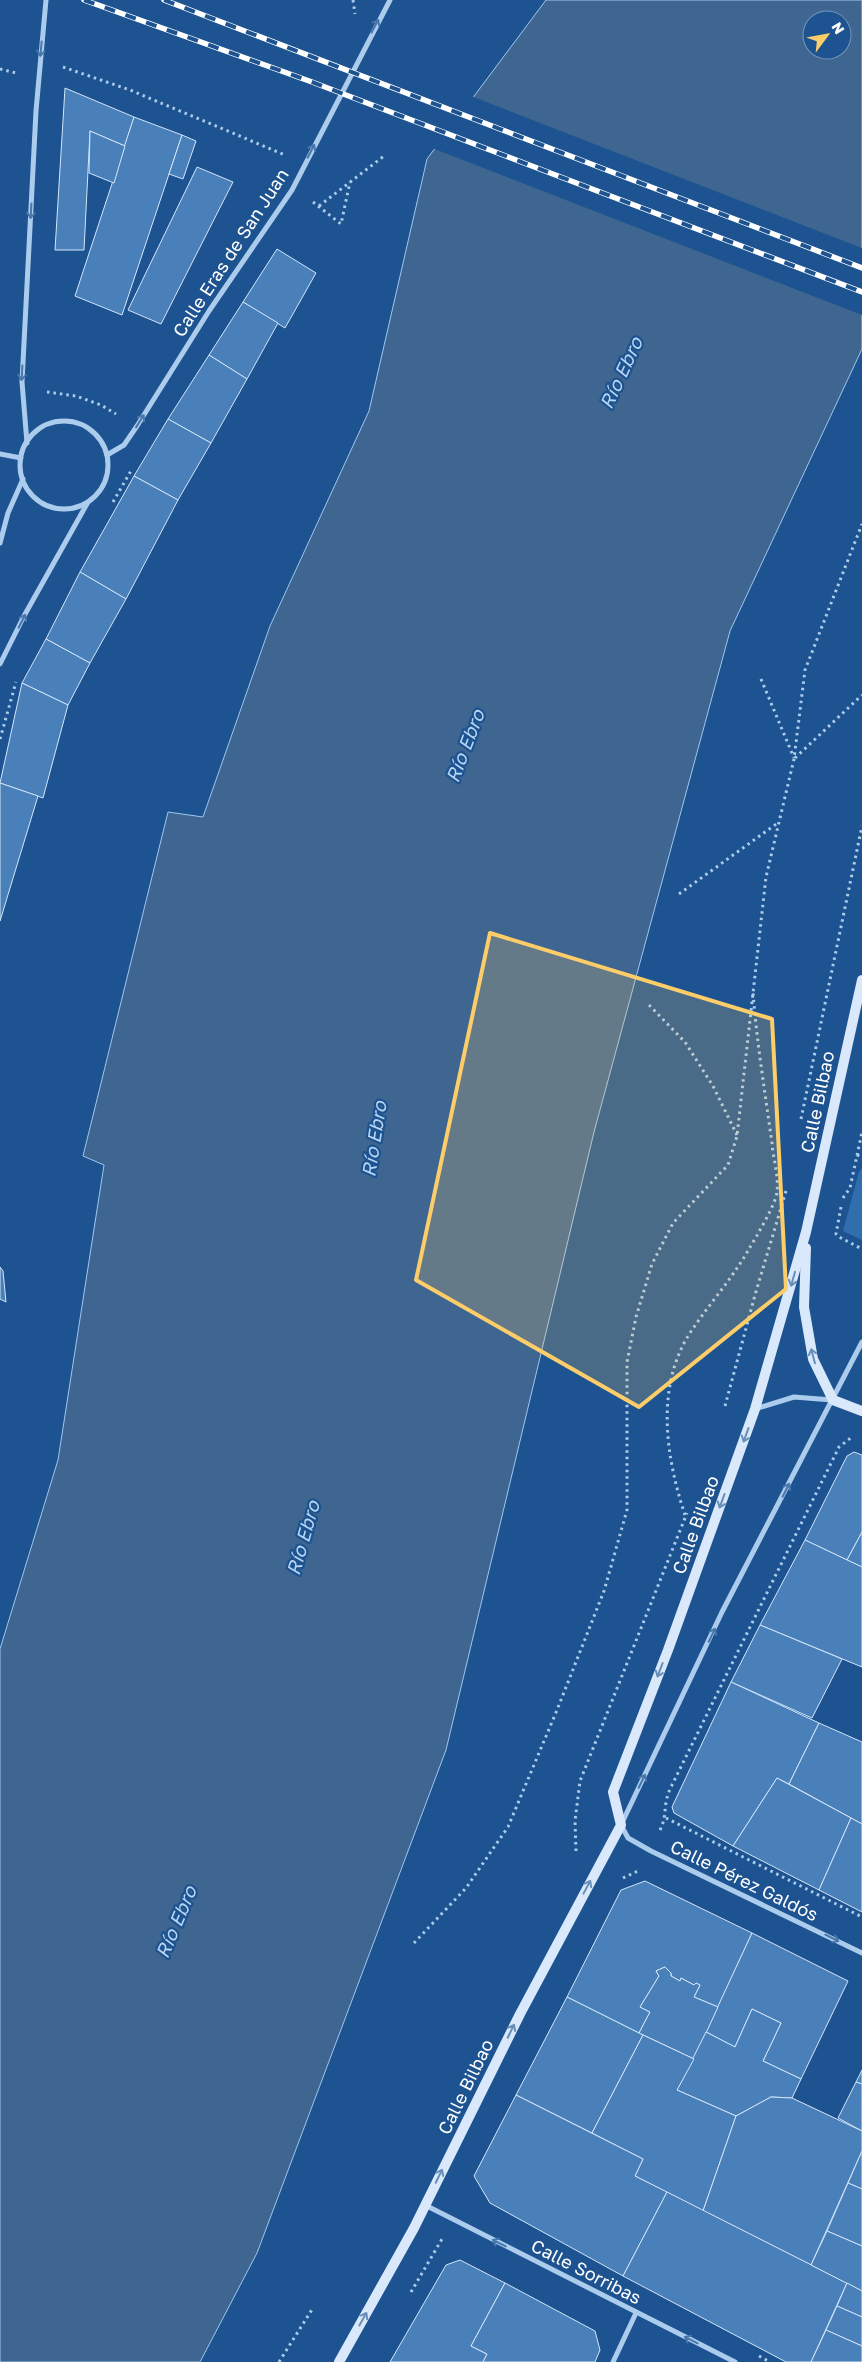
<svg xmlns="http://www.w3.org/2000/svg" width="862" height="2362" font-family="'Golos Text',sans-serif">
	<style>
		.green { fill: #306eae }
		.water { fill: #3e6691; stroke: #9fc7ef; fill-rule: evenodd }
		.pier { fill: #1d5390 }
		.building { fill: #4a80b9; stroke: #d2e5fa }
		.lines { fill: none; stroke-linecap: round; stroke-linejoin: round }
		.path { stroke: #acccee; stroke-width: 3; stroke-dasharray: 2.5 4; stroke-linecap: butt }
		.street { stroke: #acccee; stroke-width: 5 }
		.secondary { stroke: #d9e8fa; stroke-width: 10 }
		.rail-casing { stroke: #fff; stroke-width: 5.5 }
		.rail { stroke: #1d5390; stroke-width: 4; stroke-dasharray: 11; stroke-linecap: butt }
		.oneway { stroke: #4877ac }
		.oneway2 { stroke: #688fba }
		.marked { fill: #fdcd6a; fill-opacity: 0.2; stroke: #fdcd6a; stroke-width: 4; stroke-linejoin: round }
		.labels { text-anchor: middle; stroke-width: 4.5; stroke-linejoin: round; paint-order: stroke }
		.street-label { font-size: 18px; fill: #fff; stroke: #1d5390 }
		.water-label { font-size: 19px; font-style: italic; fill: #b8d6f5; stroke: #1d5390 }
	</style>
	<rect width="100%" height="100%" fill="#1d5390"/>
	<polygon class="green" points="862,1168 862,1240 843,1231 859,1172"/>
	<path class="water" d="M 546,0 L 862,0 L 862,349 L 730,631 L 594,1132 L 446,1750 L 257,2253 L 200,2362 L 0,2362 L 0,1649 L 58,1460 L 104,1165 L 83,1156 L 168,812 L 203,817 L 270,626 L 369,411 L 427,159 ZM 812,20 L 842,20 L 842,50 L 812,50 Z"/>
	<polygon class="pier" points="471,96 862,248 862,315 432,148"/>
	<g class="building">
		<polygon points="65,88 134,117 125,146 90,131 84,250 55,250"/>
		<polygon points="134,117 182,135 122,315 75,296"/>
		<polygon points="90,131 125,146 114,183 89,173"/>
		<polygon points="182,135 196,141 183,179 169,174"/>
		<polygon points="197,167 233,182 161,324 128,310"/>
		<polygon points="277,249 316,273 285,328 243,302"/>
		<polygon points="243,302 278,323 247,379 209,355"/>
		<polygon points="209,355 247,379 211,443 168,419"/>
		<polygon points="168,419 211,443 178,500 134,476"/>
		<polygon points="134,476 178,500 126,599 80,572"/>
		<polygon points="80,572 126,599 90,663 46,639"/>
		<polygon points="46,639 90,663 68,705 22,683"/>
		<polygon points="22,683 68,705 43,798 0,783"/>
		<polygon points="0,783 38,796 0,921"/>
		<polygon points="0,1267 3,1271 6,1302 0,1299"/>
		<polygon points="854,1452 862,1455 862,1532 847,1560 805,1540 847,1456"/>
		<polygon points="862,1532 862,1567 847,1560"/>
		<polygon points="805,1540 862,1567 862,1667 760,1625"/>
		<polygon points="760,1625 842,1659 812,1718 731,1682"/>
		<polygon points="731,1682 819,1723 789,1784 777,1778 733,1846 674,1813 672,1807"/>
		<polygon points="819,1723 862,1742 862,1824 789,1784"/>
		<polygon points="777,1778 851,1818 819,1890 733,1846"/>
		<polygon points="851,1818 862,1824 862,1912 819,1890"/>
		<polygon points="645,1881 752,1933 718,2007 694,1997 700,1985 696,1983 694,1985 681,1978 680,1981 671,1976 671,1973 665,1967 656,1971 659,1976 640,2007 650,2012 639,2033 567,1997 621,1890"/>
		<polygon points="752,1933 848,1981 801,2079 763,2061 781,2023 752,2009 735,2047 706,2032"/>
		<polygon points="665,1967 671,1973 671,1976 680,1981 681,1978 694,1985 696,1983 700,1985 694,1997 718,2007 694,2059 639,2033 650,2012 640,2007 659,1976 656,1971"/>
		<polygon points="567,1997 643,2035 592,2133 516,2095"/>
		<polygon points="752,2009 781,2023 763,2061 801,2079 792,2098 771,2097 736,2116 677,2090 706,2032 735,2047"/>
		<polygon points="643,2035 694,2059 677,2090 736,2116 703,2211 635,2176 643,2159 592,2133"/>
		<polygon points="862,2070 862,2084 856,2082"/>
		<polygon points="856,2082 862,2084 862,2131 838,2118"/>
		<polygon points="516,2095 643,2159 635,2176 667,2192 623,2276 490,2203 474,2176"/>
		<polygon points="771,2097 792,2098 862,2131 862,2151 811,2265 703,2211 736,2116"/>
		<polygon points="862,2151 862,2189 848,2183"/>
		<polygon points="848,2183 862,2189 862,2246 827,2231"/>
		<polygon points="667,2192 847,2283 811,2362 786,2362 623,2276"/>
		<polygon points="827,2231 862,2246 862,2291 811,2265"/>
		<polygon points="460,2260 505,2283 471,2346 487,2354 483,2362 390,2362 446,2265"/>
		<polygon points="505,2283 595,2331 600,2350 595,2362 483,2362 487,2354 471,2346"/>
		<polygon points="847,2283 862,2291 862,2317 837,2306"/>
		<polygon points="837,2306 862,2317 862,2346 826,2330"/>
		<polygon points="826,2330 862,2346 862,2362 811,2362"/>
	</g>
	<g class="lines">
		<g class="path">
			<polyline points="353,0 355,14"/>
			<polyline points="63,67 130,90 285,155"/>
			<polyline points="0,69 16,73"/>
			<polyline points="313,202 341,224 350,182"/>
			<polyline points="319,206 384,156"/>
			<polyline points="47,392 76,396 101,405 116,414"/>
			<polyline points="113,502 132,469"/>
			<polyline points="761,679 794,758"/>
			<polyline points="0,739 16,682"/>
			<polyline points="795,758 862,695"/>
			<polyline points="679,894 779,822"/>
			<polyline points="649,1005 685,1042 713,1086 737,1135"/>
			<polyline points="801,1119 862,826"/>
			<polyline points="857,1155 862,1157"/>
			<polyline points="843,1198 850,1188 862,1132"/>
			<polyline points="841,1207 836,1234 839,1237 862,1249"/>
			<polyline points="725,1406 755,1295 786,1191"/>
			<path d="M 685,1515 C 666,1458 655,1387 690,1333 C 709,1304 732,1279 749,1249 C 756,1237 776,1204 777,1192 C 779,1177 773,1158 772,1143 C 765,1093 757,1043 753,993"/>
			<polyline points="666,1818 862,1917"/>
			<path d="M 660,1830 C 668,1814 662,1806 671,1787 L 839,1447 L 852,1437"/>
			<polyline points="576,1851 575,1821 580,1781 687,1513"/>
			<polyline points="623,1878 638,1871"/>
			<polyline points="414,1943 466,1888 508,1827 557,1710 604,1591 627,1510 627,1362 636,1317 652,1264 673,1223 728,1165 737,1136 766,877 794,759 805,670 862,524"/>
			<polyline points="411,2292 442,2239"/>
			<polyline points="759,2356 770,2362"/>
			<polyline points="279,2362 313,2308"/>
		</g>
		<g class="street">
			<circle cx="64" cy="465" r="44"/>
			<polyline points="27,443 22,382 36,111 46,0"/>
			<polyline points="0,454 21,458"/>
			<polyline points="107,455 124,445 137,426 209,311 292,190 390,0"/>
			<polyline points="0,543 8,513 23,479"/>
			<polyline points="0,664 24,616 88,502"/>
			<polyline points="862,1342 722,1612 621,1825 628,1838 651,1851 862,1953"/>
			<polyline points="755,1409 794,1397 832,1400"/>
			<polyline points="425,2205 735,2362"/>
			<polyline points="613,2362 636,2313"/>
		</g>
		<g class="secondary">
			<polyline points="806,1248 804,1307 813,1359 833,1400 862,1411"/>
			<polyline points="339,2362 414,2228 520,2014 621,1825 613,1792 668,1650 755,1409 806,1232 862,980"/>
		</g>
		<g class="rail-casing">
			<g id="rail">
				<polyline points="84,0 312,82 862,292"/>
				<polyline points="164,0 862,268"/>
			</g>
		</g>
		<use href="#rail" class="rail"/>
	</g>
	<defs><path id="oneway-shaft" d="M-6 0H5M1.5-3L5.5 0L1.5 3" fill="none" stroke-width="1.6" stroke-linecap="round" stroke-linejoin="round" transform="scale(1.25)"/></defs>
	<g class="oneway">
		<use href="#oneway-shaft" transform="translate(375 26) rotate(-62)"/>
		<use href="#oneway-shaft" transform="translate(41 49) rotate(95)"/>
		<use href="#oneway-shaft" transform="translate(311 151) rotate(-63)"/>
		<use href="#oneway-shaft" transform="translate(31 211) rotate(93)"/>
		<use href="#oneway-shaft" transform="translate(22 373) rotate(93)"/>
		<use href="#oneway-shaft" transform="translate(140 421) rotate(-58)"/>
		<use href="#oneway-shaft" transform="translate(22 621) rotate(-63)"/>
		<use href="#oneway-shaft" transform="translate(786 1490) rotate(-63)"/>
		<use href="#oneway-shaft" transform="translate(712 1635) rotate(-64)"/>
		<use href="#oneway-shaft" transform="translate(642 1781) rotate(-64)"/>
		<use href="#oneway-shaft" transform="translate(832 1938) rotate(26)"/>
		<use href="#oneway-shaft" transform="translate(499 2243) rotate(-153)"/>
		<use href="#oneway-shaft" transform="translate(691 2340) rotate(-153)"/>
	</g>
	<g class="oneway2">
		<use href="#oneway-shaft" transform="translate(793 1279) rotate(106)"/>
		<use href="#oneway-shaft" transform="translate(813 1356) rotate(-105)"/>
		<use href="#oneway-shaft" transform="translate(746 1435) rotate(110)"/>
		<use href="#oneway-shaft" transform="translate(722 1501) rotate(110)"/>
		<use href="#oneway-shaft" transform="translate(660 1670) rotate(111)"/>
		<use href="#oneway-shaft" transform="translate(587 1887) rotate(-62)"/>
		<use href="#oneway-shaft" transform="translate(511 2031) rotate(-64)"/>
		<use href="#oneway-shaft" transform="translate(439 2176) rotate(-64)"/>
		<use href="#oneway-shaft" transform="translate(363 2319) rotate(-61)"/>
	</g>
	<path class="marked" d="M 490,933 L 772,1019 L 786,1289 L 639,1407 L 416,1280 Z"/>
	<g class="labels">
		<g class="street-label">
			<text transform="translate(231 253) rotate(-57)" y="6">Calle Eras de San Juan</text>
			<text transform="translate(818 1102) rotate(-78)" y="6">Calle Bilbao</text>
			<text transform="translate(696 1525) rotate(-70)" y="6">Calle Bilbao</text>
			<text transform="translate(744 1881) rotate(26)" y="6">Calle Pérez Galdós</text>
			<text transform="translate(466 2087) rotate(-64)" y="6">Calle Bilbao</text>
			<text transform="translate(586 2272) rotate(27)" y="6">Calle Sorribas</text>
		</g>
		<g class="water-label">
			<text transform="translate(621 373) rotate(-65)" y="7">Río Ebro</text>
			<text transform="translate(465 746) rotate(-69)" y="7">Río Ebro</text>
			<text transform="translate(374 1139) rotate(-81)" y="7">Río Ebro</text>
			<text transform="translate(303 1538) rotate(-74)" y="7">Río Ebro</text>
			<text transform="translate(176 1922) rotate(-67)" y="7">Río Ebro</text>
		</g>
	</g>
	<g transform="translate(827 35) rotate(58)"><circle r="24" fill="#1d5390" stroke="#7798bc"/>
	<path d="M0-4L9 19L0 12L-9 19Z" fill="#fdcd6a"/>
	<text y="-8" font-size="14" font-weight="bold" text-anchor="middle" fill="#ffffff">N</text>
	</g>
</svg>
